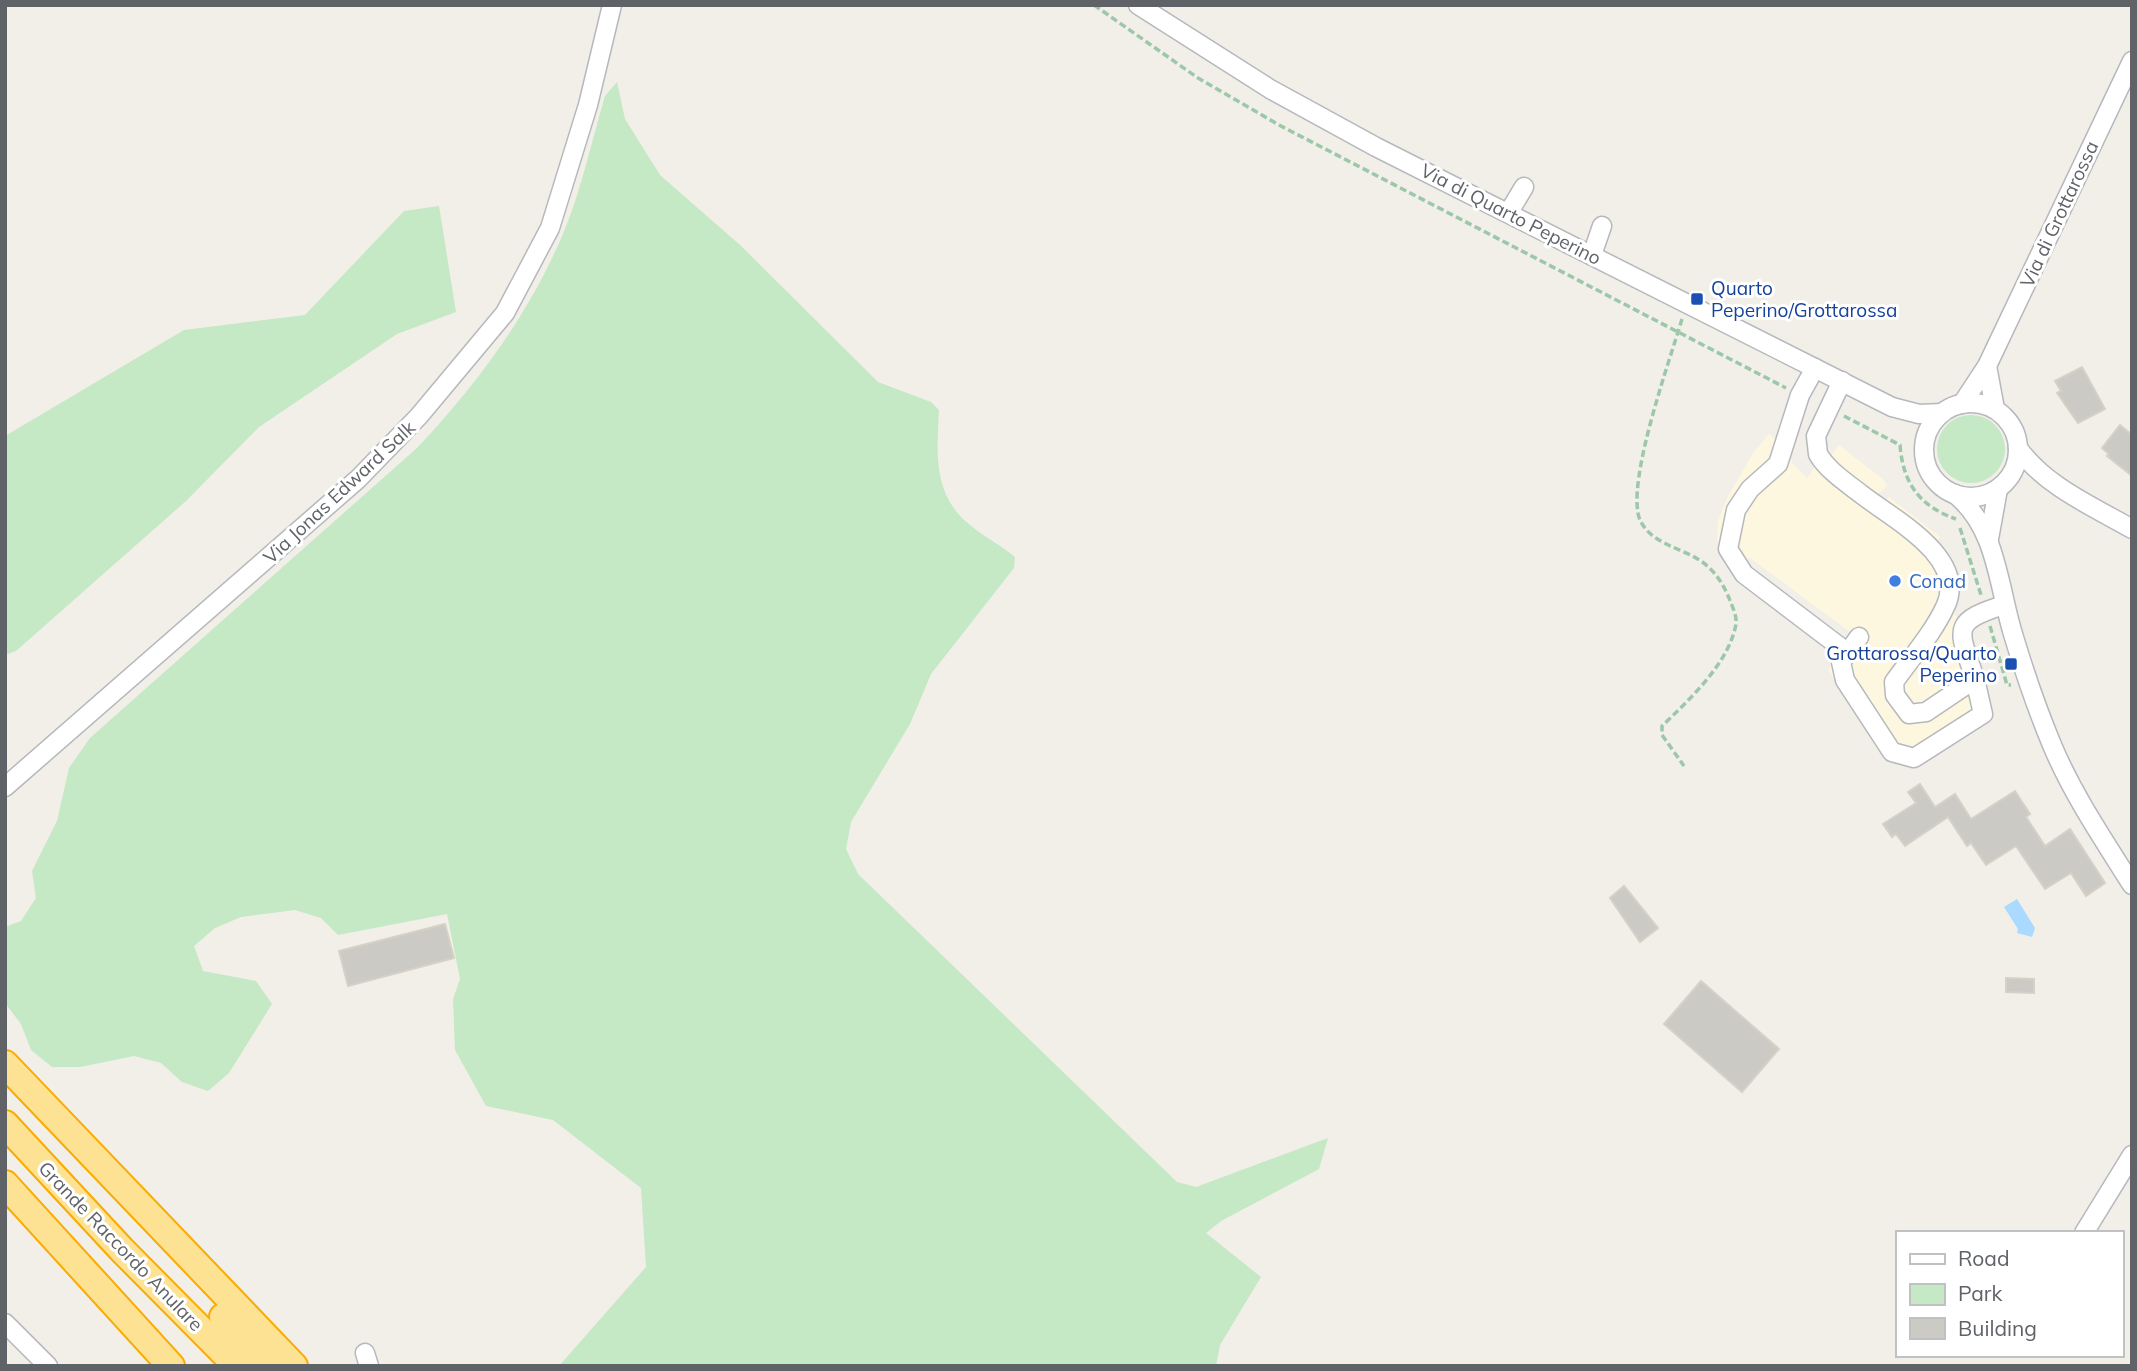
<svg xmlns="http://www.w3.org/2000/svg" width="2137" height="1371" font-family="Mulish,sans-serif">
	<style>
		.commercial { fill: #fef7e0 }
		.green { fill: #c5e8c5 }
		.water { fill: #aadaff }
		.building { fill: #cccac5; stroke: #d6d1c6; stroke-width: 2 }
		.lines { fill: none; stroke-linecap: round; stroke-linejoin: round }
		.minor-casing { stroke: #b5b8bc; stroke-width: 21 }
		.highway-casing { stroke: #f9ab00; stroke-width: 30 }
		.path { stroke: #9cc7a9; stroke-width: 3.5; stroke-dasharray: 7 3.5; stroke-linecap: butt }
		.minor { stroke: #fff; stroke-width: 18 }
		.highway { stroke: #fde293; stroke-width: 26 }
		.transit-dot { fill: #1a4fb4; stroke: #fff; stroke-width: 2.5 }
		.shop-dot { fill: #3f7fe0; stroke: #fff; stroke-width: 2.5 }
		.labels { text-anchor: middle; stroke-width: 6; stroke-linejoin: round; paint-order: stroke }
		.street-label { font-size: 19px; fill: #5f6368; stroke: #fff }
		.transit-label { font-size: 19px; fill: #164399; stroke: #fff; text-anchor: start }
		.shop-label { font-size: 19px; fill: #366cbe; stroke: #fff; text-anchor: start }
	</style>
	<rect width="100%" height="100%" fill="#f1efe8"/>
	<polygon class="commercial" points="1769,434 1789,449 1792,463 1807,478 1826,453 1831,456 1839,445 1884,480 1887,486 1876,495 1884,502 1889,497 1940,537 1935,542 1954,567 1955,615 1958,617 1975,603 1980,623 1970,632 1970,639 1989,703 1906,763 1888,759 1877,749 1829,671 1832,654 1861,640 1749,557 1739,581 1725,565 1717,538 1718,521 1728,496 1754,452"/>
	<g class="green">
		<path d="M 617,82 L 625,119 L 660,175 L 740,245 L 878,382 L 931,402 L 939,410 C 937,453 932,495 970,525 C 984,537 1001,545 1015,557 L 1014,568 L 931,674 L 910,724 L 851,822 L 846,849 L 858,874 L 1177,1182 L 1196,1187 L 1328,1138 L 1319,1169 L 1221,1221 L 1206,1233 L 1261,1277 L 1220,1345 L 1216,1366 L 559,1366 L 646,1267 L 641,1188 L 553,1120 L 486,1106 L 455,1050 L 453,999 L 460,979 L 447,914 L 338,935 L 321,918 L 295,910 L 241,917 L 215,928 L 194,946 L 203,971 L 256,981 L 272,1004 L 229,1073 L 208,1091 L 182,1082 L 161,1063 L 134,1056 L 80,1067 L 52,1067 L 31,1050 L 21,1024 L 5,1003 L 5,927 L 21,921 L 36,898 L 32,871 L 57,821 L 69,768 L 90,738 L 417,448 C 478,383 531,312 565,229 C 582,187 592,140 605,96 Z"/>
		<polygon points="439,206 456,312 397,334 259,427 186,501 16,651 5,655 5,436 184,330 305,315 404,211"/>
		<circle cx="1971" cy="449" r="34"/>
	</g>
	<polygon class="water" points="2017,899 2035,928 2032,937 2017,933 2018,929 2004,907"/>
	<g class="building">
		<polygon points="2082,367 2105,409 2078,423 2057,393 2061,391 2055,381"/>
		<polygon points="2120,425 2132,435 2132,476 2107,456 2109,454 2102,448"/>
		<polygon points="1920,784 1935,807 1955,794 1971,819 2015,791 2030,814 2026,817 2045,846 2070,829 2105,883 2086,896 2071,873 2045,889 2016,846 1986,865 1971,843 1967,846 1948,817 1905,846 1896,834 1892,837 1883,824 1916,803 1908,792"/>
		<polygon points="1624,886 1658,928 1640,942 1610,898"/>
		<polygon points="445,924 454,958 348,986 339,951"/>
		<polygon points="2006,978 2034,979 2034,993 2006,992"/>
		<polygon points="1701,981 1779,1049 1742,1092 1664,1024"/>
	</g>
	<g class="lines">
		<g class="minor-casing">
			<g id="minor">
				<polyline points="1138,5 1270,89 1376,147 1892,407 1919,414 1942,413"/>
				<polyline points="1509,212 1524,187"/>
				<polyline points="1592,255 1602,226"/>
				<polyline points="1987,366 1995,409"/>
				<polyline points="1815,368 1800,395 1778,464 1750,489 1736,510 1728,549 1744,574 1848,653"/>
				<path d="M 1842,381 L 1816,436 L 1818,454 C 1827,470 1847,483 1861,494 C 1893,519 1967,557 1946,605 C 1934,632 1911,658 1894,682 L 1895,695 L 1909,714 L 1926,712 L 1975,679 C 1959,630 1949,622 2004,605"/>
				<circle cx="1971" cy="450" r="47"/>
				<polyline points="1962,404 1987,366 2132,61"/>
				<path d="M 2018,448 C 2045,486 2092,506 2132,529"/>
				<path d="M 1955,494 C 1997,528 1998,585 2013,634 C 2024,671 2037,709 2052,745 C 2073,795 2103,839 2132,885"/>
				<polyline points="1989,539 1998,489"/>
				<polyline points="1859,637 1841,662 1845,680 1892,752 1914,758 1983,714 1975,679"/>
				<polyline points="5,787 358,479 419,416 505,313 550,228 588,105 612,5"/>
				<polyline points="2084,1233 2132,1155"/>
				<polyline points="5,1323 48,1366"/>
				<polyline points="365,1353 369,1366"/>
			</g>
		</g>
		<g class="highway-casing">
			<g id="highway">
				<polyline points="5,1064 294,1366"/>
				<polyline points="5,1124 122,1250 237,1366"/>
				<polyline points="5,1184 171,1366"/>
				<polyline points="223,1317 266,1366"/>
			</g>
		</g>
		<g class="path">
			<polyline points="1094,5 1198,78 1279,125 1786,388"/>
			<path d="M 1682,319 C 1670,360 1625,484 1640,520 C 1650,542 1677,547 1696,558 C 1712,567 1722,581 1729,598 C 1732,606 1737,615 1736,624 C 1729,663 1690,699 1662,726 L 1662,735 L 1684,766"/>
			<path d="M 1844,416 L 1900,445 C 1903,483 1919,506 1956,519"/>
			<polyline points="1960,528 1981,595"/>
			<polyline points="1990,626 2007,685 2011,685"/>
		</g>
		<use href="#minor" class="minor"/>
		<use href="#highway" class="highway"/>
	</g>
	<g class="transit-dot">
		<rect x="1690" y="292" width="14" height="14" rx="3.5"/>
		<rect x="2004" y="657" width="14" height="14" rx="3.5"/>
	</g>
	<circle class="shop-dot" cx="1895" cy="581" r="7"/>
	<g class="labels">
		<g class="street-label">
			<text transform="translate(1511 214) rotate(27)" y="7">Via di Quarto Peperino</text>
			<text transform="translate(2059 214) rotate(-65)" y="7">Via di Grottarossa</text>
			<text transform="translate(339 492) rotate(-43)" y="7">Via Jonas Edward Salk</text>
			<text transform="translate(121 1246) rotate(46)" y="7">Grande Raccordo Anulare</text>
		</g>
		<g class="transit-label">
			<text x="1711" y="295">Quarto<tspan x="1711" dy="22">Peperino/Grottarossa</tspan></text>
			<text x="1997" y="660" text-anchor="end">Grottarossa/Quarto<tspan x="1997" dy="22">Peperino</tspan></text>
		</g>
		<g class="shop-label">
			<text x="1909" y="588">Conad</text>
		</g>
	</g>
	<rect width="2137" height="1371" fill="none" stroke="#5f6368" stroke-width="14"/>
	<rect x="1896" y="1231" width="228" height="126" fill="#ffffff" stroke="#bfc1c3" stroke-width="2"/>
	<rect x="1910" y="1254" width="35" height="10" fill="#ffffff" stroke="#bfc1c3" stroke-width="2"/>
	<text x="1958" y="1266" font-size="21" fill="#5f6368">Road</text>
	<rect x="1910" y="1284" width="35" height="21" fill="#c5e8c5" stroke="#bfc1c3" stroke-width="2"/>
	<text x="1958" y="1301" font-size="21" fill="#5f6368">Park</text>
	<rect x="1910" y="1318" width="35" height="21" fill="#cccac5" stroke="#bfc1c3" stroke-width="2"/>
	<text x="1958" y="1336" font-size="21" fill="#5f6368">Building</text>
</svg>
